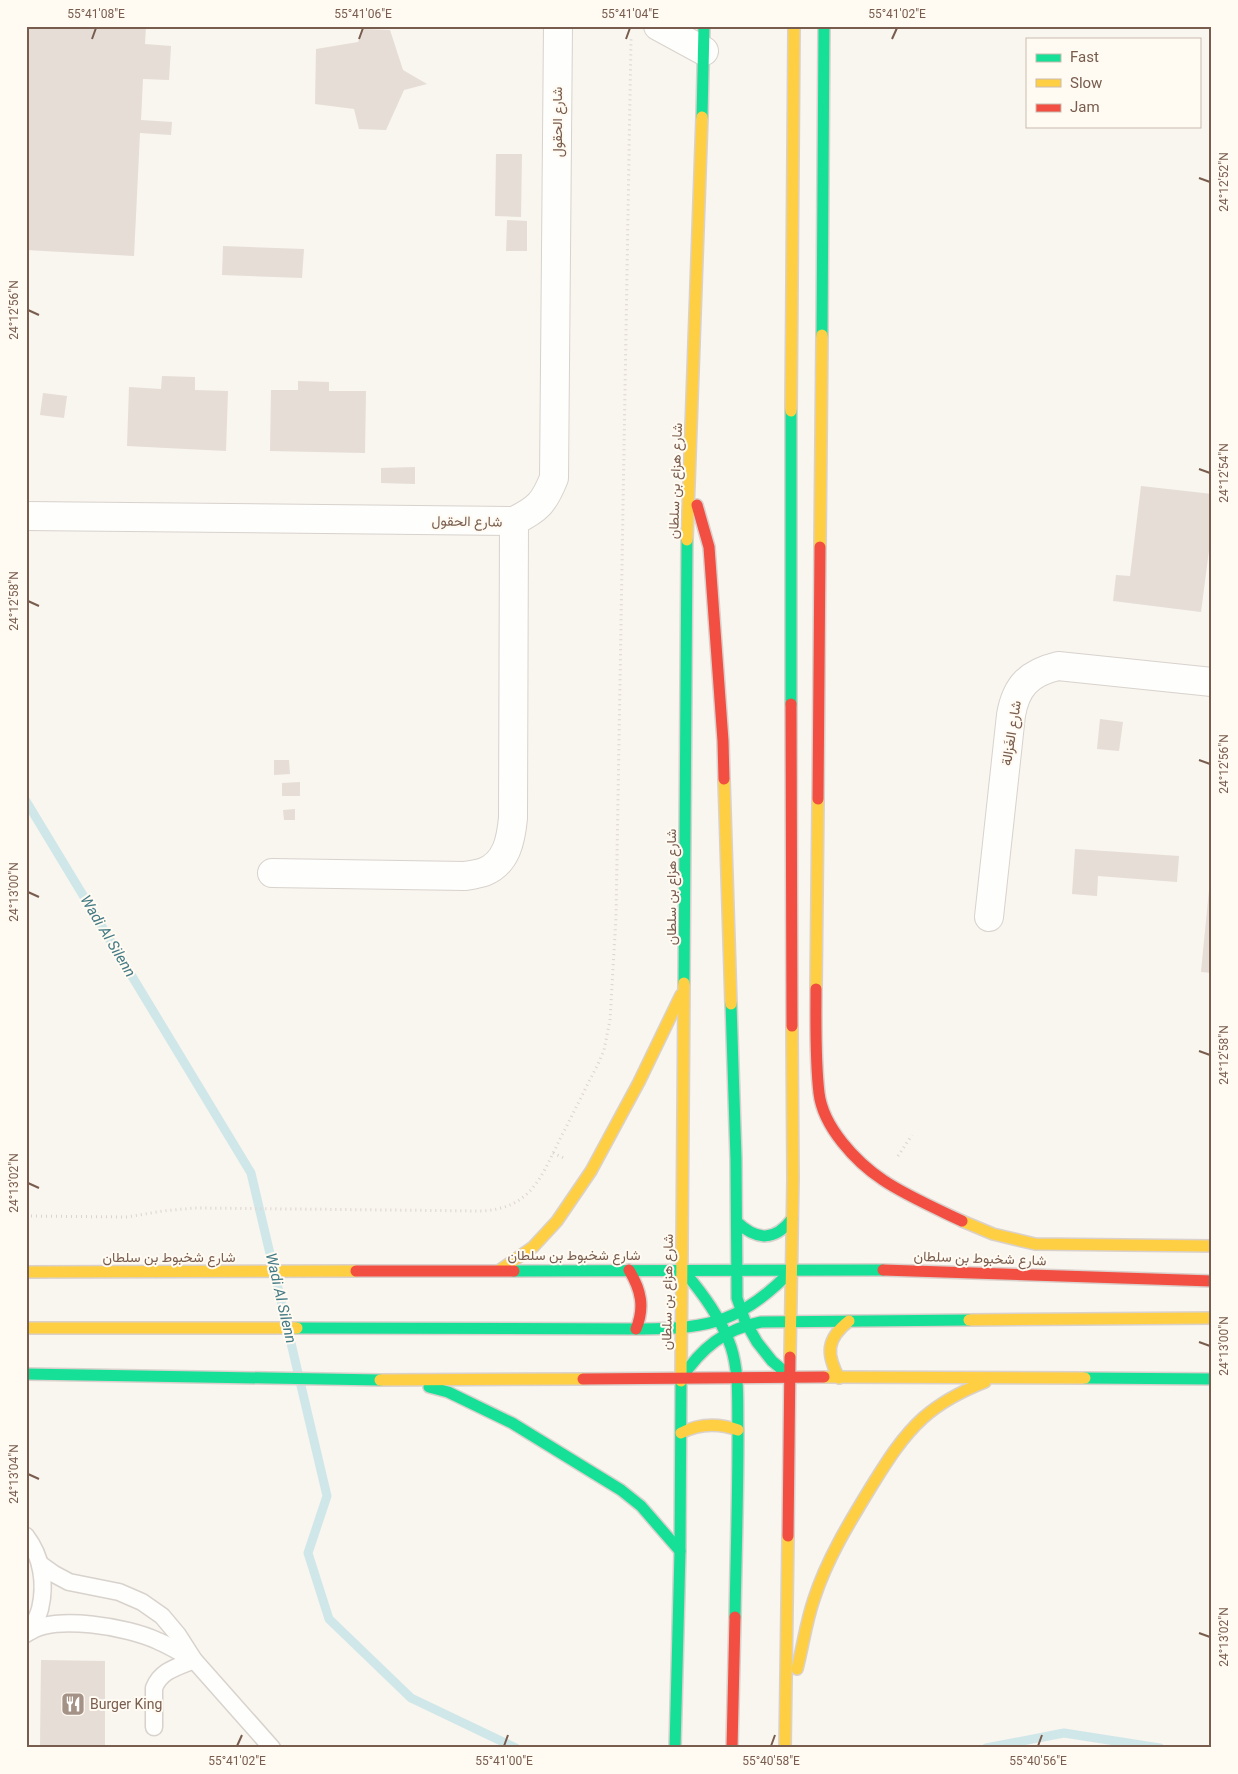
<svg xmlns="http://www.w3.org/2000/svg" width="1238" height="1774" font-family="Roboto,Vazirmatn,sans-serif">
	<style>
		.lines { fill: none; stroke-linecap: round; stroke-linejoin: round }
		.stream { stroke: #d0e7e9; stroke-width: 9 }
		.building { fill: #e5ddd6 }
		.lane-casing { stroke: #d8d2cc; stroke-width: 19 }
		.street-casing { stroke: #d8d2cc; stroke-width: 30 }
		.fast-casing { stroke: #dad1cc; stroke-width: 14 }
		.slow-casing { stroke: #dad1cc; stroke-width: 14 }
		.jam-casing { stroke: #dad1cc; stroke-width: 14 }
		.path { stroke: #dbd4d0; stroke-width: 3; stroke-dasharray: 1 4; stroke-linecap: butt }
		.lane { stroke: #fefefd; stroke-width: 16 }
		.street { stroke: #fefefd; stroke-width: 28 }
		.fast { stroke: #16e098; stroke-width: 11 }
		.slow { stroke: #ffcf43; stroke-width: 11 }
		.jam { stroke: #f24e42; stroke-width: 11 }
		.ticks { fill: none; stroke: #785c4d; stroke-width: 2 }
		.labels { text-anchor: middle; stroke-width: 4; stroke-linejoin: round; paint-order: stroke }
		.street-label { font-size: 14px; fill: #785c4d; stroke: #fffaf2 }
		.poi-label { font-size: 14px; fill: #785c4d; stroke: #fffaf2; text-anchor: start }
		.water-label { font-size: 15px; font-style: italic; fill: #437a84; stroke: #fffaf2 }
		.neatline { fill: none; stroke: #785c4d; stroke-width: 2 }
		.ticks-label { font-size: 12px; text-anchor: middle; fill: #785c4d }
	</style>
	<rect width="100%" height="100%" fill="#f9f5ef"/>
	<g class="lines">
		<g class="stream">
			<polyline points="26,801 251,1173 327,1496 308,1553 329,1619 411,1698 516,1748"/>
			<polyline points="986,1748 1064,1733 1160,1748"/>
		</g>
	</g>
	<g class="building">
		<polygon points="26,26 146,26 145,44 171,46 169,80 143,79 141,120 172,122 171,135 140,133 134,256 26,250"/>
		<polygon points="363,29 390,30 403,70 427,84 404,90 386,130 359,129 354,109 315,104 316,49 358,42"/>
		<polygon points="496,154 522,154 521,217 495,216"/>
		<polygon points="507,220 527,221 527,251 506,251"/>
		<polygon points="223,246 304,249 302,278 222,275"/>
		<polygon points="162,376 195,377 195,390 228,391 226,451 127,446 129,387 161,389"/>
		<polygon points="298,381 329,382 329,391 366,391 365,453 270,451 271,390 298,390"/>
		<polygon points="43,393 67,396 64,418 40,415"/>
		<polygon points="415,467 415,484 381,483 381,468"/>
		<polygon points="1141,486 1212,494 1212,527 1201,612 1113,601 1116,575 1130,576"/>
		<polygon points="1100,719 1123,722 1119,751 1097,749"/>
		<polygon points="274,760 289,760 290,774 274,775"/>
		<polygon points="300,782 300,796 282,796 282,783"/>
		<polygon points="295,809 295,820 284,820 283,810"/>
		<polygon points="1075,849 1179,856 1177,882 1098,876 1097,896 1072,894"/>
		<polygon points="1210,880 1212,880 1212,973 1201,972"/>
		<polygon points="41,1660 105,1661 105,1748 40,1748"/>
	</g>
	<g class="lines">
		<g class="lane-casing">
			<g id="lane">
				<path d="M 26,1536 C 42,1557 46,1584 40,1609 C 38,1616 34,1624 31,1631"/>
				<polyline points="40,1564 54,1574 69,1582 119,1592 142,1602 162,1616 178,1635 194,1660 272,1748"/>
				<path d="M 26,1634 C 53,1613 128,1627 158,1641 C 170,1646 181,1653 192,1659"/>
				<path d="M 154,1727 L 154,1688 C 161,1670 178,1667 194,1660"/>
			</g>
		</g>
		<g class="street-casing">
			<g id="street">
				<polyline points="658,26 704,51"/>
				<path d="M 26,516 L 514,521 C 538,509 544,503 554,478 L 558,26"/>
				<path d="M 272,873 L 465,876 C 471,875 478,874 484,872 C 507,863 511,839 513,818 L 514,521"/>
				<path d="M 989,917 L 1011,715 C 1016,686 1029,673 1058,666 L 1212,682"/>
			</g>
		</g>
		<g class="fast-casing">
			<g id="fast">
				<polyline points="702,117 704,26"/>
				<polyline points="822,335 824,26"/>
				<polyline points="791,704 791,411"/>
				<polyline points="684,983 687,540"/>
				<polyline points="731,1004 736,1159 737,1298 745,1321 757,1342 772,1361 791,1377"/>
				<path d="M 737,1222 C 757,1241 775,1241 792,1219"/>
				<path d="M 683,1270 C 703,1294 721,1318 731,1347 C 740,1375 737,1405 738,1434 C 738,1495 736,1556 735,1617"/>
				<polyline points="514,1271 883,1270"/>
				<path d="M 297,1328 L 643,1329 C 711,1329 744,1320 792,1270"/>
				<polyline points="26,1374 380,1380"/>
				<polyline points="1085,1378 1212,1379"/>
				<path d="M 681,1379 C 701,1348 725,1329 761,1322 L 969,1320"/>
				<polyline points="429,1387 448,1392 512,1423 621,1490 641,1506 680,1551"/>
				<polyline points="675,1748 680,1551 681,1381"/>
			</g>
		</g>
		<g class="slow-casing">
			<g id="slow">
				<polyline points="791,411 794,26"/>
				<polyline points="687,540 702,117"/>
				<polyline points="820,547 822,335"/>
				<polyline points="724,779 731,1004"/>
				<polyline points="816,989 818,799"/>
				<polyline points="962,1221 993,1234 1035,1244 1212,1246"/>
				<polyline points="500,1270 533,1247 557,1221 591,1171 639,1082 681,995"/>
				<polyline points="26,1272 356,1271"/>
				<polyline points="969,1320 1212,1318"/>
				<polyline points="26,1328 297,1328"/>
				<polyline points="790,1357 793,1179 792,1026"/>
				<polyline points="824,1377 1085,1378"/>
				<path d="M 839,1378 C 826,1354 826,1339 849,1321"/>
				<polyline points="380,1380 583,1379"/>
				<polyline points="681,1381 684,983"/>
				<path d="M 681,1433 C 700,1423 718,1423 738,1430"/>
				<path d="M 797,1669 C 803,1646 806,1622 814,1599 C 827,1559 849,1523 871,1487 C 886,1463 901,1438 923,1418 C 941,1402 962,1391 985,1382"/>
				<polyline points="785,1748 788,1536"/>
			</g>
		</g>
		<g class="jam-casing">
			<g id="jam">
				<polyline points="697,505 709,547 723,741 724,779"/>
				<polyline points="791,704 792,1026"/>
				<polyline points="818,799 820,547"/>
				<path d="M 816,989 C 816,1023 815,1059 819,1093 C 823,1127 856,1162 883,1180 C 905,1195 937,1209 962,1221"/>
				<path d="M 629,1270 C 641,1290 645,1307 636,1329"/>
				<polyline points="883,1270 1212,1281"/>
				<polyline points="356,1271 514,1271"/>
				<polyline points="583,1379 824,1377"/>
				<polyline points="788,1536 790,1357"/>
				<polyline points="732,1748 735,1617"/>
			</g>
		</g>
		<g class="path">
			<polyline points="553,1153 566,1159"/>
			<polyline points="898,1156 912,1135"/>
			<path d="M 26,1216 L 127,1217 L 163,1211 L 195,1208 L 482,1211 C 497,1210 510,1207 522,1198 C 541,1184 550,1158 561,1137 C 574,1112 586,1087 599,1062 L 604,1050 L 610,1020 L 616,917 L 631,39"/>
		</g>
		<use href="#lane" class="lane"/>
		<use href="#street" class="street"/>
		<use href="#fast" class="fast"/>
		<use href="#slow" class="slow"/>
		<use href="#jam" class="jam"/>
	</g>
	<path class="ticks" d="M 92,39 L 96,28M 359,39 L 363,28M 626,39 L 630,28M 892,39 L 897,28M 1199,178 L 1210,182M 28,310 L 39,315M 1199,469 L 1210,473M 28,601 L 39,606M 1199,760 L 1210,764M 28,892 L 39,897M 1199,1051 L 1210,1055M 28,1183 L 39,1188M 1199,1342 L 1210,1346M 28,1474 L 39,1479M 1199,1633 L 1210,1637M 237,1746 L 242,1735M 504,1746 L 508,1735M 771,1746 L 775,1735M 1038,1746 L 1042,1735"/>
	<defs>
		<g id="restaurant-square" transform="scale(1.25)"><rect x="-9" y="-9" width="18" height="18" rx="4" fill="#a59286" stroke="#fffaf2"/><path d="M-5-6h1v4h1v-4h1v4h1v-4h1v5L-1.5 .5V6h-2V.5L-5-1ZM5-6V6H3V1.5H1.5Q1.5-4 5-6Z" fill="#fff"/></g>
	</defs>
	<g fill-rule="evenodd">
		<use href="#restaurant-square" x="73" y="1704"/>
	</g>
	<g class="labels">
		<g class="street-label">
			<text transform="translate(557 122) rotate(-90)" y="5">شارع الحقول</text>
			<text transform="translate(675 481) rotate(-88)" y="5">شارع هزاع بن سلطان</text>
			<text transform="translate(467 521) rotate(1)" y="5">شارع الحقول</text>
			<text transform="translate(1011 733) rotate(-81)" y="5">شارع الغَزالة</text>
			<text transform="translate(671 887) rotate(-90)" y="5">شارع هزاع بن سلطان</text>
			<text x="574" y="1260">شارع شخبوط بن سلطان</text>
			<text x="169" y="1262">شارع شخبوط بن سلطان</text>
			<text transform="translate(980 1258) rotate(2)" y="5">شارع شخبوط بن سلطان</text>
			<text transform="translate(667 1292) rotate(-89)" y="5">شارع هزاع بن سلطان</text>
		</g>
		<g class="poi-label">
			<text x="90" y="1709">Burger King</text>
		</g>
		<g class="water-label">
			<text transform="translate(108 936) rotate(59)" y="5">Wadi Al Silenn</text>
			<text transform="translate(281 1298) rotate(77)" y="5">Wadi Al Silenn</text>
		</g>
	</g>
	<rect width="1238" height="1774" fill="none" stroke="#fffaf2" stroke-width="55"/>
	<rect x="1026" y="38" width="175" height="90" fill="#fffaf2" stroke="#c9bbb0"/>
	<rect x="1036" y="54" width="25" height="8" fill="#16e098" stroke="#c9bbb0"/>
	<text x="1070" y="62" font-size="15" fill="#785c4d">Fast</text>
	<rect x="1036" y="79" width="25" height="8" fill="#ffcf43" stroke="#c9bbb0"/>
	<text x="1070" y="88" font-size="15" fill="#785c4d">Slow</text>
	<rect x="1036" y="104" width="25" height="8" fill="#f24e42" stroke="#c9bbb0"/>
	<text x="1070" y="112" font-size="15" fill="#785c4d">Jam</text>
	<rect x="28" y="28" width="1182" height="1718" class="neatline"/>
	<g class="ticks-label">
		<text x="96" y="18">55°41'08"E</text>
		<text x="363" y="18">55°41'06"E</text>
		<text x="630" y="18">55°41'04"E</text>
		<text x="897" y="18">55°41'02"E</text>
		<text transform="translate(1224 182) rotate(-90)" y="4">24°12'52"N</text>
		<text transform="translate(14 310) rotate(-90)" y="4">24°12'56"N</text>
		<text transform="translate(1224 473) rotate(-90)" y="4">24°12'54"N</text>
		<text transform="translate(14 601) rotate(-90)" y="4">24°12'58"N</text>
		<text transform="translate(1224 764) rotate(-90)" y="4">24°12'56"N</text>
		<text transform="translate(14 892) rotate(-90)" y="4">24°13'00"N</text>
		<text transform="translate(1224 1055) rotate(-90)" y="4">24°12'58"N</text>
		<text transform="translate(14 1183) rotate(-90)" y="4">24°13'02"N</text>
		<text transform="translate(1224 1346) rotate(-90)" y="4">24°13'00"N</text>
		<text transform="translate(14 1474) rotate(-90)" y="4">24°13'04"N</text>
		<text transform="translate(1224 1637) rotate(-90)" y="4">24°13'02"N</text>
		<text x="237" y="1765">55°41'02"E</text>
		<text x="504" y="1765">55°41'00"E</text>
		<text x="771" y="1765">55°40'58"E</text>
		<text x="1038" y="1765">55°40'56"E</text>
	</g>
</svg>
